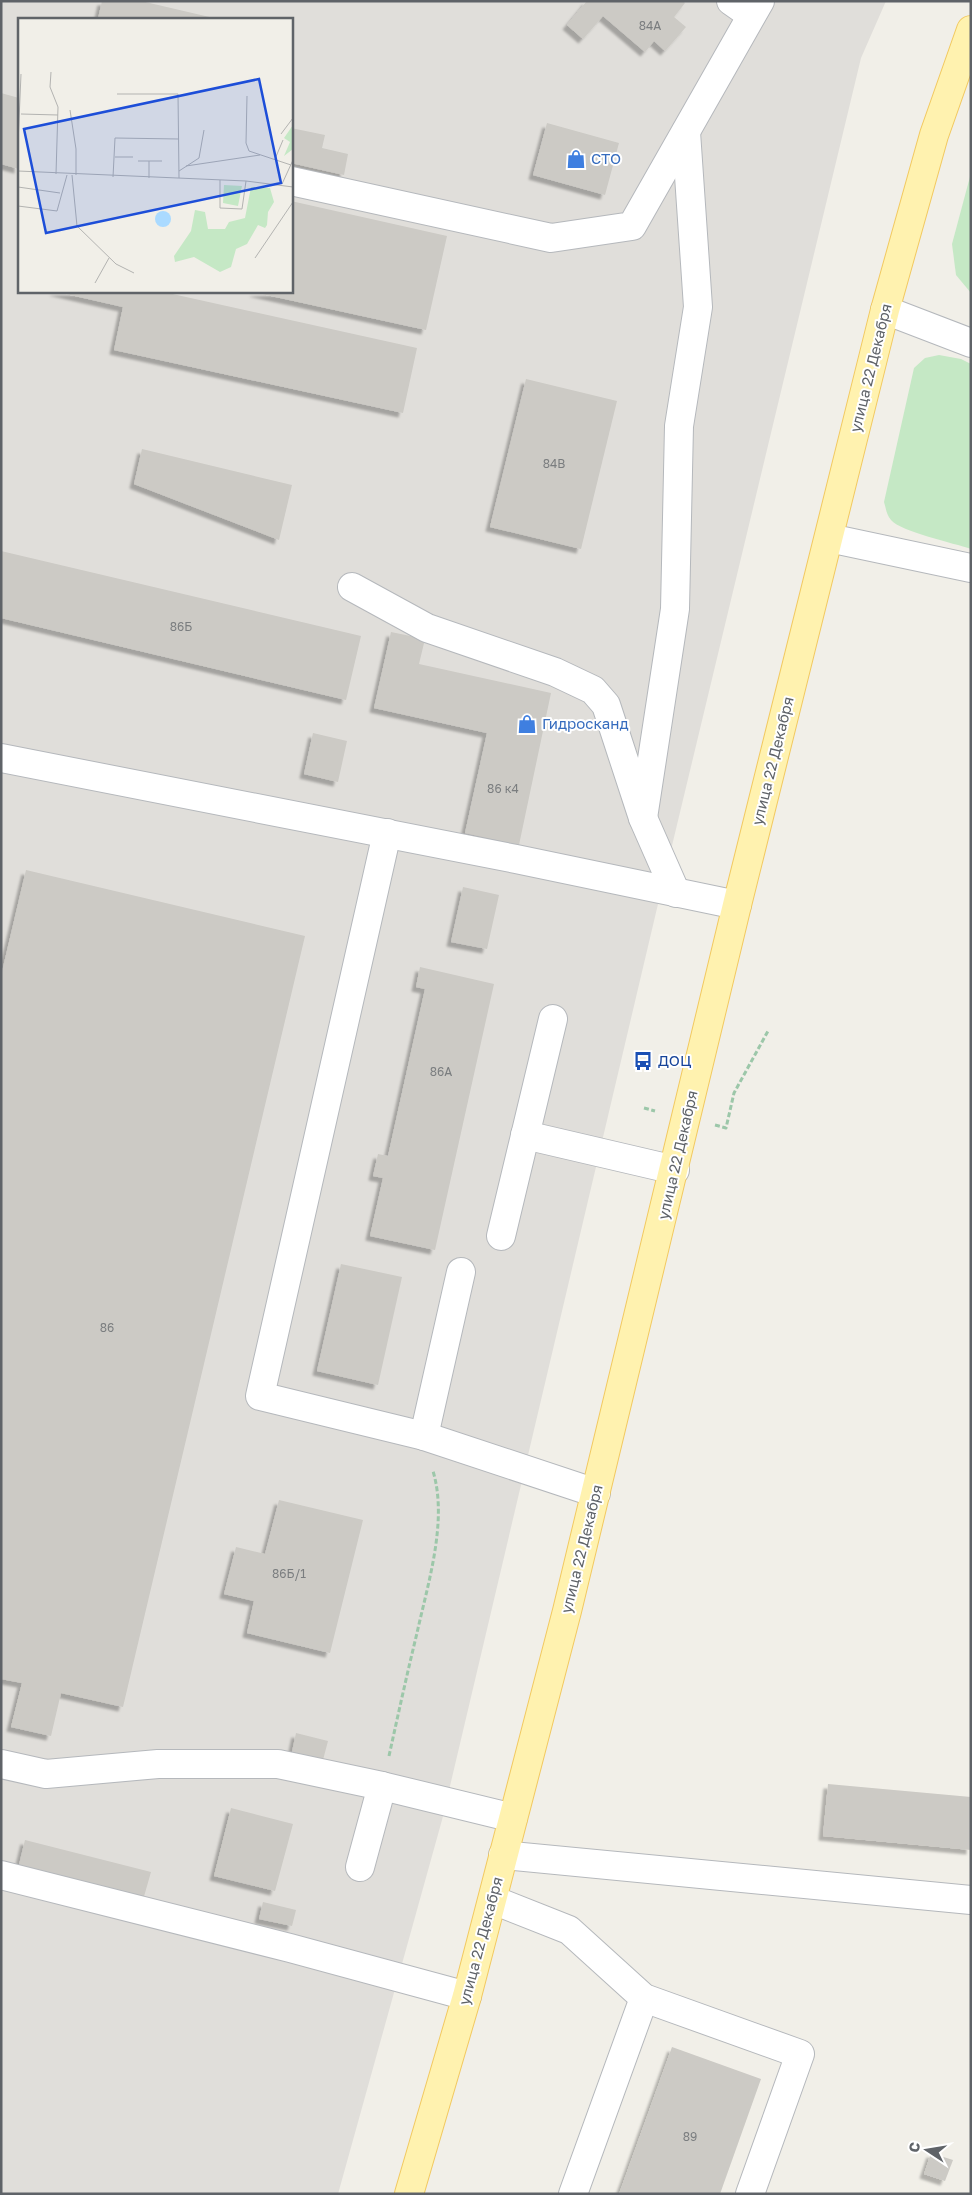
<svg xmlns="http://www.w3.org/2000/svg" width="972" height="2195" font-family="'Golos Text',sans-serif">
	<style>
		.industrial { fill: #e0deda; fill-rule: evenodd }
		.green { fill: #c5e8c5 }
		.building { fill: #cccac5; filter: url(#shadow) }
		.lines { fill: none; stroke-linecap: round; stroke-linejoin: round }
		.minor-casing { stroke: #b5b8bc; stroke-width: 30 }
		.major-casing { stroke: #f2c960; stroke-width: 30 }
		.path { stroke: #9cc7a9; stroke-width: 3; stroke-dasharray: 5 2.5; stroke-linecap: butt }
		.minor { stroke: #fff; stroke-width: 28 }
		.major { stroke: #fff2af; stroke-width: 28 }
		.labels { text-anchor: middle; stroke-width: 4; stroke-linejoin: round; paint-order: stroke }
		.number-label { font-size: 12px; fill: #7a7d7f }
		.shop-label { font-size: 15px; fill: #366cbe; stroke: #fff; text-anchor: start }
		.street-label { font-size: 15px; fill: #5f6368; stroke: #fff }
		.transit-label { font-size: 15px; fill: #164399; stroke: #fff; text-anchor: start }
		.inset-road { fill: none; stroke: #b3b3b1; stroke-width: 1 }
		.view { fill: #1d4ed8; fill-opacity: 0.15; stroke: #1d4ed8; stroke-width: 2.5 }
		.inset-edge { fill: none; stroke: #5f6368; stroke-width: 2.5 }
	</style>
	<defs>
		<filter id="shadow"><feDropShadow dx="-4.5" dy="4.5" stdDeviation="1" flood-color="#0004"/></filter>
	</defs>
	<rect width="100%" height="100%" fill="#f1efe8"/>
	<path class="industrial" d="M 1,1 L 886,1 L 861,58 L 658,904 L 442,1820 L 338,2194 L 1,2194 ZM 19,19 L 291,19 L 291,291 L 19,291 Z"/>
	<g class="green">
		<polygon points="971,173 971,293 956,275 952,244"/>
		<path d="M 939,355 L 961,359 L 971,364 L 971,549 C 954,543 901,532 891,520 C 886,514 886,508 884,502 L 914,368 L 925,358 Z"/>
	</g>
	<g class="building">
		<polygon points="102,1 141,1 218,19 98,19"/>
		<polygon points="585,1 683,1 685,3 674,17 686,27 665,51 654,41 645,52 603,16 583,39 567,25 586,2"/>
		<polygon points="1,93 19,98 19,169 1,164"/>
		<polygon points="547,123 619,143 605,195 533,175"/>
		<polygon points="291,128 325,135 322,148 348,154 344,175 291,163"/>
		<polygon points="291,201 447,236 426,330 253,292 291,291"/>
		<polygon points="53,291 159,291 417,348 403,413 114,350 123,307"/>
		<polygon points="526,379 617,401 581,549 490,527"/>
		<polygon points="142,449 292,485 279,540 134,484"/>
		<polygon points="1,551 361,636 346,700 1,618"/>
		<polygon points="391,632 425,639 419,664 551,693 519,845 465,833 487,733 374,708"/>
		<polygon points="313,733 347,741 338,782 304,774"/>
		<polygon points="26,870 305,936 123,1707 61,1693 51,1736 11,1727 22,1683 1,1679 1,976"/>
		<polygon points="463,887 499,895 487,949 451,942"/>
		<polygon points="420,967 494,984 435,1250 370,1236 383,1178 373,1176 378,1154 388,1156 425,989 416,987"/>
		<polygon points="341,1264 402,1277 378,1385 317,1371"/>
		<polygon points="279,1500 363,1520 330,1653 247,1633 254,1601 224,1594 236,1547 265,1554"/>
		<polygon points="296,1733 328,1741 323,1760 292,1752"/>
		<polygon points="828,1784 971,1797 971,1850 823,1836"/>
		<polygon points="231,1808 293,1824 275,1891 214,1876"/>
		<polygon points="25,1840 151,1872 143,1900 18,1869"/>
		<polygon points="263,1902 296,1910 292,1926 259,1919"/>
		<polygon points="672,2047 761,2079 720,2194 619,2194"/>
		<polygon points="931,2153 953,2160 945,2181 924,2174"/>
	</g>
	<g class="lines">
		<g class="minor-casing">
			<g id="minor">
				<polyline points="731,1 751,15"/>
				<polyline points="291,181 551,238 632,226 760,1"/>
				<polyline points="885,310 971,343"/>
				<polyline points="829,538 971,568"/>
				<polyline points="352,587 427,628 555,672 593,690 606,705 643,818 676,893"/>
				<polyline points="1,758 516,859 737,905"/>
				<polyline points="643,818 675,609 679,426 698,307 686,132"/>
				<polyline points="387,833 260,1396 424,1436 596,1493"/>
				<polyline points="525,1135 675,1170"/>
				<polyline points="501,1236 553,1019"/>
				<polyline points="424,1436 461,1272"/>
				<polyline points="1,1764 46,1774 158,1764 278,1764 382,1786 513,1818"/>
				<polyline points="503,1855 971,1900"/>
				<polyline points="360,1867 382,1786"/>
				<polyline points="1,1875 290,1948 467,1996"/>
				<polyline points="493,1900 569,1930 644,1998 800,2054 750,2194"/>
				<polyline points="573,2194 644,1998"/>
			</g>
		</g>
		<g class="major-casing">
			<polyline id="major" points="409,2194 467,1996 567,1611 737,905 885,310 934,135 971,30"/>
		</g>
		<g class="path">
			<polyline points="644,1108 655,1111"/>
			<polyline points="715,1125 726,1128 734,1093 768,1031"/>
			<path d="M 389,1756 C 398,1715 407,1674 417,1633 C 428,1583 448,1521 433,1471"/>
		</g>
		<use href="#minor" class="minor"/>
		<use href="#major" class="major"/>
	</g>
	<defs>
		<g id="shop-bare" transform="scale(1.5)"><path d="M-5-2.5h2.3a2.7 3.5 0 0 1 5.4 0H5L5.5 6h-11ZM-1.5-2.5h3a1.5 2.3 0 0 0-3 0Z" fill="#3f7fe0" stroke="#fff" stroke-width="2.5" paint-order="stroke"/></g>
		<g id="bus-bare" transform="scale(1.5)"><path d="M-5-6H5V4H4V6H2V4H-2V6H-4V4H-5ZM-3.5-4V0h7V-4ZM-3.5 1.2v1.5H-2V1.2ZM2 1.2v1.5H3.5V1.2Z" fill="#1a4fb4" stroke="#fff" stroke-width="2.5" paint-order="stroke"/></g>
	</defs>
	<g fill-rule="evenodd">
		<use href="#shop-bare" x="576" y="159"/>
		<use href="#shop-bare" x="527" y="724"/>
		<use href="#bus-bare" x="643" y="1061"/>
	</g>
	<g class="labels">
		<g class="number-label">
			<text x="650" y="30">84А</text>
			<text x="554" y="468">84В</text>
			<text x="181" y="631">86Б</text>
			<text x="503" y="793">86 к4</text>
			<text x="441" y="1076">86А</text>
			<text x="107" y="1332">86</text>
			<text x="289" y="1578">86Б/1</text>
			<text x="690" y="2141">89</text>
		</g>
		<g class="shop-label">
			<text x="591" y="164">СТО</text>
			<text x="542" y="729">Гидросканд</text>
		</g>
		<g class="street-label">
			<text transform="translate(871 368) rotate(-76)" y="5">улица 22 Декабря</text>
			<text transform="translate(773 761) rotate(-76)" y="5">улица 22 Декабря</text>
			<text transform="translate(678 1155) rotate(-77)" y="5">улица 22 Декабря</text>
			<text transform="translate(582 1549) rotate(-76)" y="5">улица 22 Декабря</text>
			<text transform="translate(481 1941) rotate(-75)" y="5">улица 22 Декабря</text>
		</g>
		<g class="transit-label">
			<text x="658" y="1066">ДОЦ</text>
		</g>
	</g>
	<g transform="translate(18 18)">
		<rect width="275" height="275" fill="#f1efe8"/>
		<path d="M 275,107 L 275,131 L 266,138 L 272,124 L 266,120 ZM 206,167 L 224,168 L 220,188 L 205,185 ZM 233,169 L 252,170 L 256,184 L 250,194 L 249,207 L 247,210 L 240,207 L 229,226 L 218,231 L 213,249 L 202,254 L 176,239 L 157,244 L 156,238 L 173,213 L 177,192 L 187,194 L 190,211 L 207,211 L 211,204 L 227,200 Z" fill="#c5e8c5"/>
		<path d="M137 201a8 8 0 1 1 16 0a8 8 0 1 1-16 0Z" fill="#aadaff"/>
		<path class="inset-road" d="M 33,54 L 32,69 L 40,89 L 38,156M 99,76 L 160,76 L 161,160M 229,78 L 228,125 L 231,133 L 273,147M 52,92 L 58,131 L 58,157M 3,96 L 40,97M 263,116 L 275,100M 0,126 L 3,56M 97,139 L 115,139M 257,141 L 265,122M 120,143 L 144,143M 168,148 L 242,137M 0,153 L 228,163 L 275,169M 161,153 L 181,140 L 186,112M 54,157 L 59,208 L 98,246 L 116,255M 95,159 L 97,120 L 161,121M 131,160 L 131,143M 202,162 L 202,190 L 224,191 L 228,163M 264,166 L 275,142M 0,169 L 42,175M 0,188 L 39,193 L 49,157M 237,240 L 275,184M 77,265 L 91,240"/>
		<path class="view" d="M 241,61 L 263,165 L 28,215 L 6,111 Z"/>
		<rect width="275" height="275" class="inset-edge"/>
	</g>
	<rect width="972" height="2195" fill="none" stroke="#5f6368" stroke-width="5"/>
	<g transform="translate(927 2150) rotate(282)" stroke="#ffffff" stroke-width="4" paint-order="stroke">
	<path d="M0-4L9 19L0 12L-9 19Z" fill="#5f6368"/>
	<text y="-8" font-size="14" font-weight="bold" text-anchor="middle" fill="#5f6368">С</text>
	</g>
</svg>
